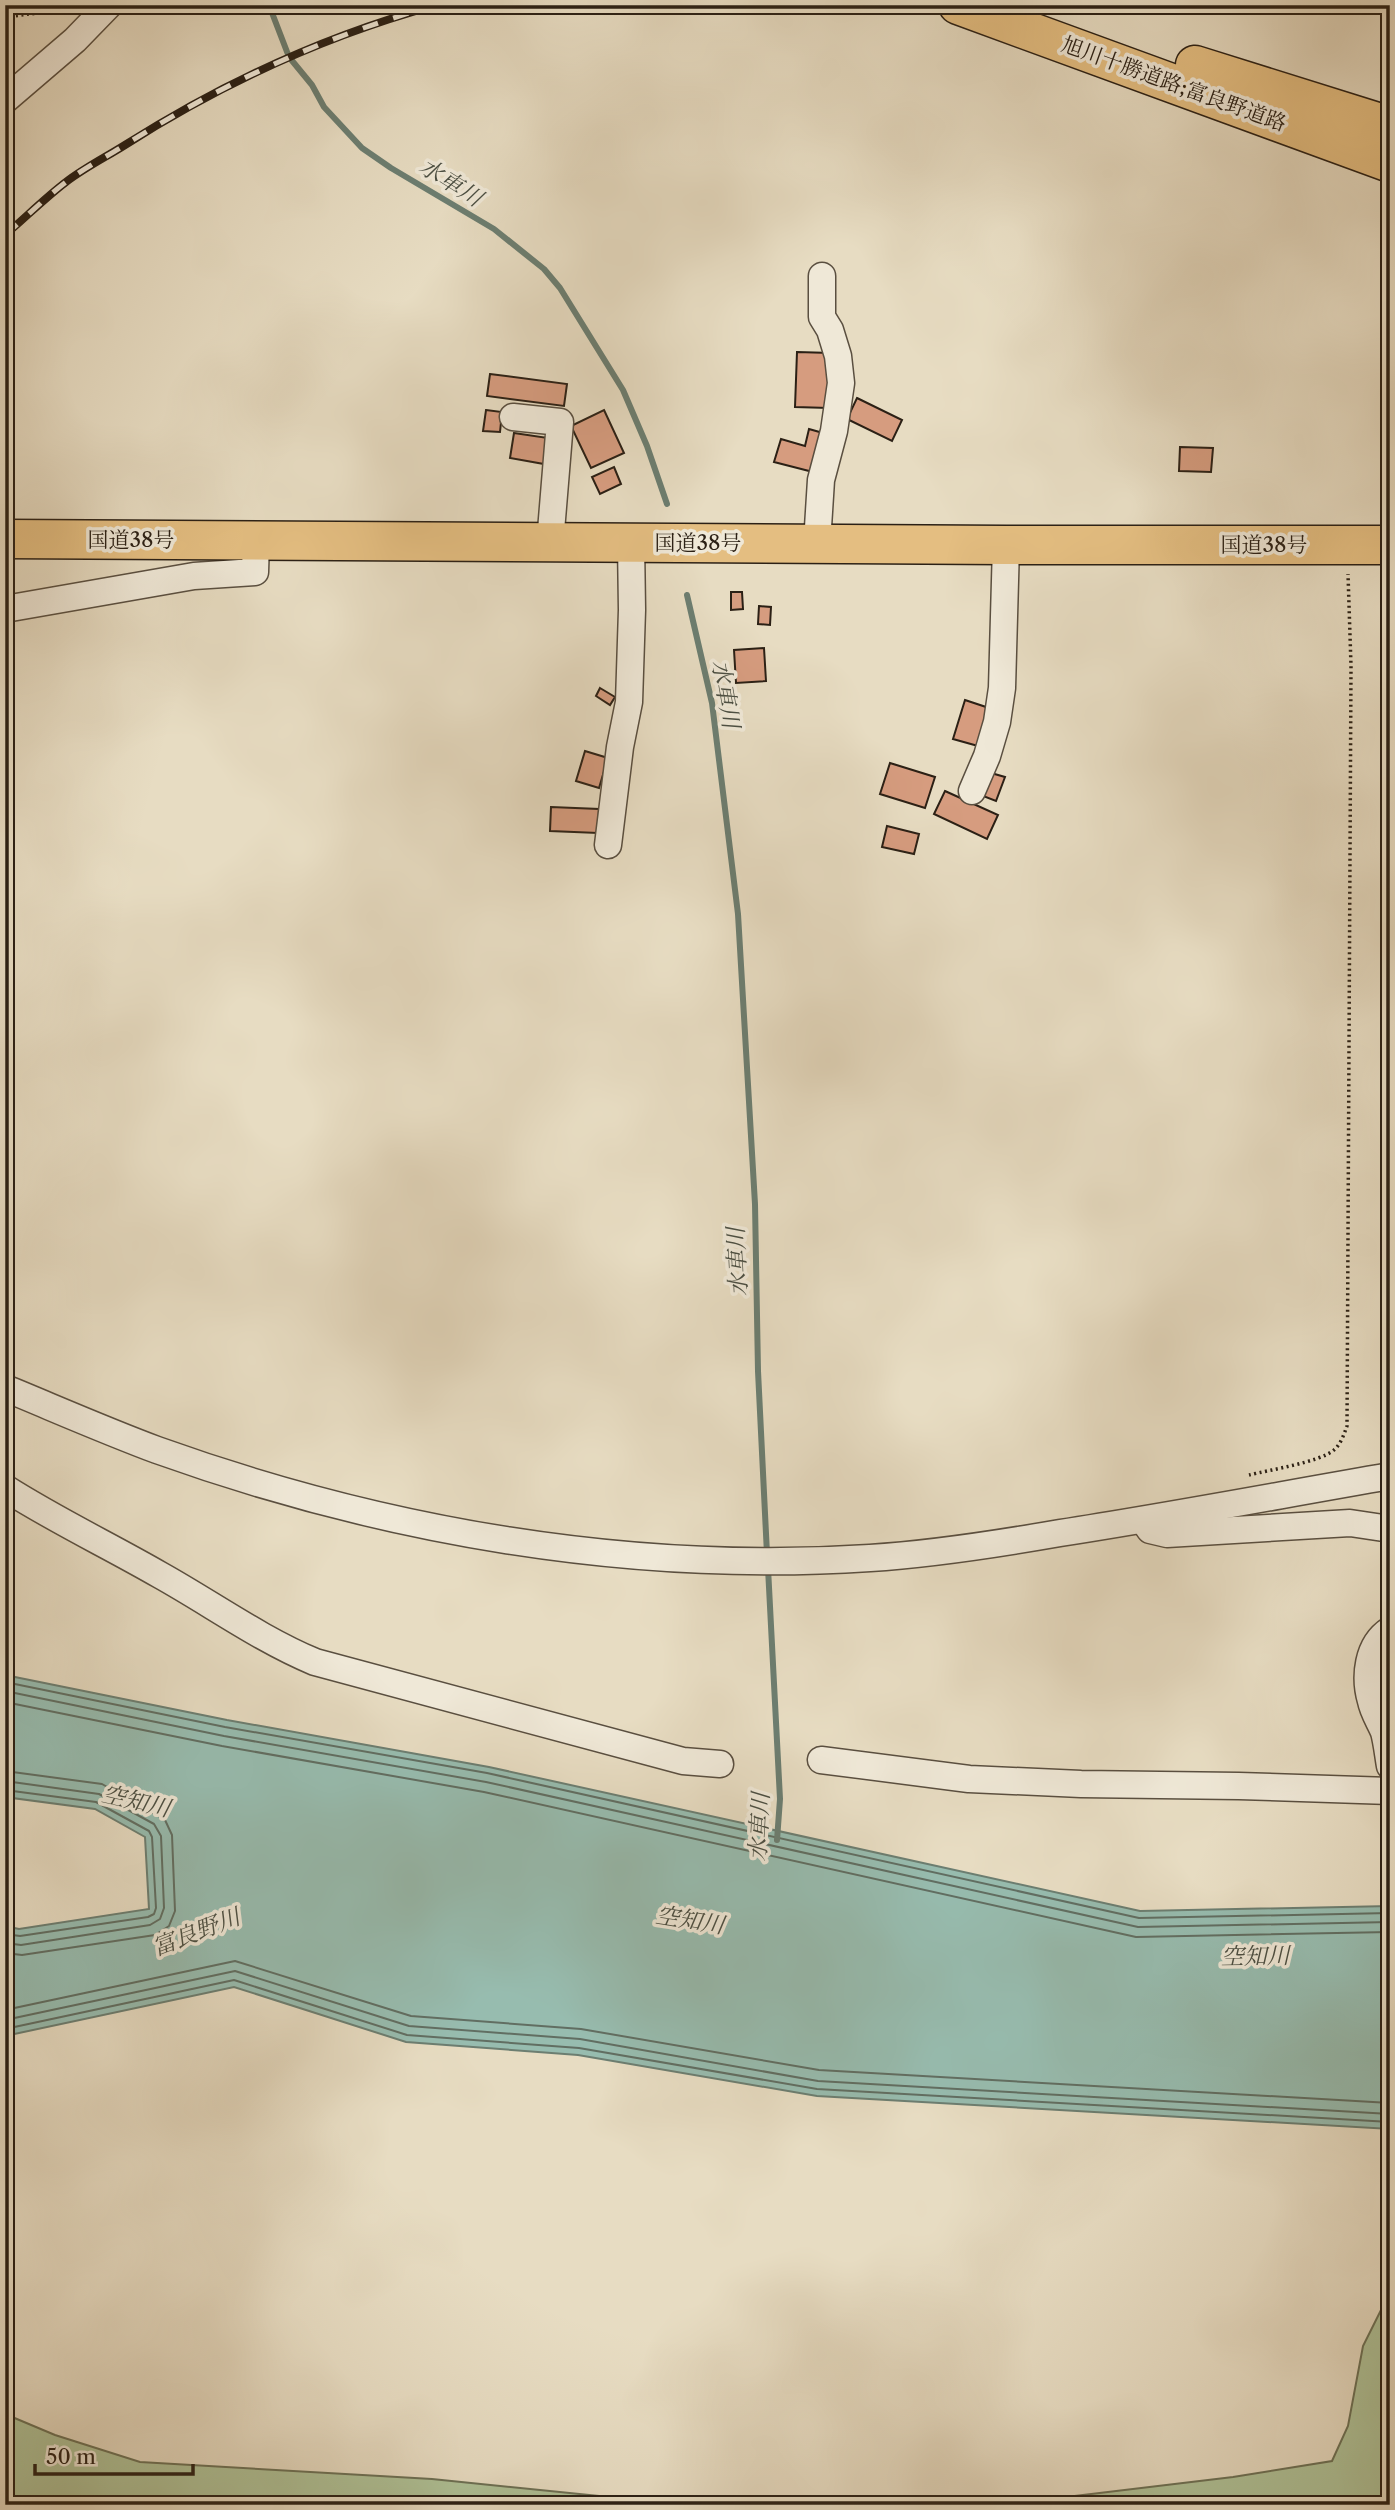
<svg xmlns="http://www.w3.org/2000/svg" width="1395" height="2510" font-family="'Libre Caslon Text','Noto Serif JP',serif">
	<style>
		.green { fill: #afc298; stroke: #6d7156; stroke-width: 2 }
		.water { fill: #97bcaf; stroke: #6c7e71; stroke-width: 2 }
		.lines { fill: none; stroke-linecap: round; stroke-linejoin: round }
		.shore { stroke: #616e62; stroke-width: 2 }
		.stream { stroke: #6c7e71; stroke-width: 6 }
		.building { fill: #d69c7f; stroke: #2b2015; stroke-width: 2 }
		.minor-casing { stroke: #5a4f40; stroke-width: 29 }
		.highway-casing { stroke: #2b2015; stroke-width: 41 }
		.path { stroke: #2b2015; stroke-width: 3.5; stroke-dasharray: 2 3.5; stroke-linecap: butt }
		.minor { stroke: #efe8d7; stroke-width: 26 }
		.highway { stroke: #e4be81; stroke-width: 38 }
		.rail-casing { stroke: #2b2015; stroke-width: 8 }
		.rail { stroke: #efe8d7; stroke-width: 5; stroke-dasharray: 16; stroke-linecap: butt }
		.labels { text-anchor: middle; stroke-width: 7; stroke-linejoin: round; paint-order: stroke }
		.street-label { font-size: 21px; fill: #2b2015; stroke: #efe8d7 }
		.water-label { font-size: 23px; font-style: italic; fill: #4b4f43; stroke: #efe8d7 }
	</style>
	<rect width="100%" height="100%" fill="#e7dcc2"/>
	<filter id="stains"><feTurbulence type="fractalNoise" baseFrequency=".00286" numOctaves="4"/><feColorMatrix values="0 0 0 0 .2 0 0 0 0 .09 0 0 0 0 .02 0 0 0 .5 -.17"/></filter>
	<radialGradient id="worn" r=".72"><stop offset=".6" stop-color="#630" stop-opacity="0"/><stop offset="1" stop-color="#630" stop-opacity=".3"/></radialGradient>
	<g class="green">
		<polygon points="1390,2292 1390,2505 999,2505 1233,2477 1332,2461 1348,2426 1363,2346"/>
		<polygon points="5,2414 55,2435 140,2462 432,2479 688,2505 5,2505"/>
	</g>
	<polygon class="water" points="5,1675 227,1720 489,1767 1140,1911 1390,1906 1390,2129 817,2096 578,2055 406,2042 234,1987 5,2036 5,1926 19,1929 149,1909 145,1837 95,1809 5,1797"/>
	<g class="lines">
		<g class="shore">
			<polyline points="5,1682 225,1727 487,1773 1139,1918 1390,1913"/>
			<polyline points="5,1691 224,1736 486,1782 1138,1927 1390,1922"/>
			<polyline points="5,1702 222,1746 484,1792 1136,1937 1390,1932"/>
			<polyline points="5,1771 102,1784 165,1820 172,1835 175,1911 169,1926 155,1935 22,1955 5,1953"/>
			<polyline points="5,1781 99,1794 154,1824 161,1836 164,1908 160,1919 150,1925 21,1945 5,1943"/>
			<polyline points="5,1790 96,1802 149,1831 152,1837 156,1908 154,1914 148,1917 20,1936 5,1934"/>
			<polyline points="5,2010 235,1961 411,2016 581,2029 819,2070 1390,2103"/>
			<polyline points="5,2020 235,1971 409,2026 580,2039 818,2081 1390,2114"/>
			<polyline points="5,2029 234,1980 407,2035 579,2048 817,2089 1390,2122"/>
		</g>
		<g class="stream">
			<polyline points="269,5 289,57 312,85 324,107 362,148 391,168 494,229 544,269 560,288 623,390 647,446 667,504"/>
			<polyline points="687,595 712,703 738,914 755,1204 758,1371 767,1554"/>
			<polyline points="768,1568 780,1799 777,1840"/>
		</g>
	</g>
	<g class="building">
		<polygon points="797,352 831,353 829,408 795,407"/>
		<polygon points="490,374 567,384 564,406 487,396"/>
		<polygon points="857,398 902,420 892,441 847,419"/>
		<polygon points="486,410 502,412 500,432 483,431"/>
		<polygon points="604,410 624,453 591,468 571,426"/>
		<polygon points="809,429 823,433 813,472 774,462 781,439 805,446"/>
		<polygon points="514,433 548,438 544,464 510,458"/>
		<polygon points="1180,447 1213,448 1211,472 1179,471"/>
		<polygon points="614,467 621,484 600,494 592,477"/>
		<polygon points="731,592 742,592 743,609 731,610"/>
		<polygon points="759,606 771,607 770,625 758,624"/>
		<polygon points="764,648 766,681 736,683 734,650"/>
		<polygon points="600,688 615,697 610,705 596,696"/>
		<polygon points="965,700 989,708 978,746 953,739"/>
		<polygon points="585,751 608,758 599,788 576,781"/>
		<polygon points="890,763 935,777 925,808 880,794"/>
		<polygon points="991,773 1005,777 996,801 983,796"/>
		<polygon points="945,791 998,815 987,839 934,814"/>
		<polygon points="551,807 599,809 598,833 550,831"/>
		<polygon points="887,826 919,834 914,854 882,847"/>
	</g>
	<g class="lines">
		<g class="minor-casing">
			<g id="minor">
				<polyline points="5,100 75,40 109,5"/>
				<polyline points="513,417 560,422 550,543"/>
				<polyline points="817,543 821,480 834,431 841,383 838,356 830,330 822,317 822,276"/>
				<polyline points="5,609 194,576 255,572 256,541"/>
				<polyline points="972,791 987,756 997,722 1002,688 1006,545"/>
				<polyline points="608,845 620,747 629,702 632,610 631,543"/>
				<path d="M 5,1388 C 56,1409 106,1431 157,1450 C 383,1531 629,1574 870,1558 C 934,1554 997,1544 1060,1533 C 1170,1516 1280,1495 1390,1476"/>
				<path d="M 5,1488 C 55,1520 108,1545 160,1575 C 212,1604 260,1639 315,1662 L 683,1761 L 720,1764"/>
				<polyline points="1143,1520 1150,1530 1167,1534 1350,1523 1390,1529"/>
				<path d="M 1390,1630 C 1367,1645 1364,1677 1371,1701 C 1373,1712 1380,1722 1384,1732 C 1387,1743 1388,1755 1390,1766"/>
				<polyline points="821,1760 969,1779 1081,1784 1239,1786 1390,1791"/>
			</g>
		</g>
		<g class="highway-casing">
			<g id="highway">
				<polyline points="958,5 1390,163"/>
				<polyline points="1195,65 1390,126"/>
				<polyline points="5,539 1006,545 1390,545"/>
			</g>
		</g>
		<g class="path">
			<polyline points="5,17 71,9"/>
			<path d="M 1249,1475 C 1269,1470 1320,1462 1334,1450 C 1341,1444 1344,1434 1347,1426 L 1351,666 L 1348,574"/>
		</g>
		<use href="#minor" class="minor"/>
		<use href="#highway" class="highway"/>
		<g class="rail-casing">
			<path id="rail" d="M 5,235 C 26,217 45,198 66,182 C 84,168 106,157 125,145 C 221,84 327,35 437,5"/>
		</g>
		<use href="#rail" class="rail"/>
	</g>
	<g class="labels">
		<g class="street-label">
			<text transform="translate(1174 84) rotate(20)" y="7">旭川十勝道路;富良野道路</text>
			<text x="131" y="547">国道38号</text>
			<text x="698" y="550">国道38号</text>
			<text x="1264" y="552">国道38号</text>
		</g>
		<g class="water-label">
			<text transform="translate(451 182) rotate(32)" y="8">水車川</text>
			<text transform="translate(726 694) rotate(80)" y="8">水車川</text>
			<text transform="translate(737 1262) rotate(-93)" y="8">水車川</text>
			<text transform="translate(136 1801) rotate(13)" y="8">空知川</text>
			<text transform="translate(759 1827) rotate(-87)" y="8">水車川</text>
			<text transform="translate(690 1920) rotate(9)" y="8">空知川</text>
			<text transform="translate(196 1932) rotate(-21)" y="8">富良野川</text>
			<text transform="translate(1255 1956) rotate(-1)" y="8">空知川</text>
		</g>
	</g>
	<rect width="1395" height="2510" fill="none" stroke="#e7dcc2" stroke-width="28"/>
	<rect x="7" y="7" width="1381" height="2496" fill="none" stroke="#2b2015" stroke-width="3.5"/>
	<rect x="14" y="14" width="1367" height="2482" fill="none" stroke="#2b2015" stroke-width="2"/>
	<path d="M35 2464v10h158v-10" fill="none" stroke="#2b2015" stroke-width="3.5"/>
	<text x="46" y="2464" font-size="21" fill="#2b2015" stroke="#efe8d7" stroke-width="5" paint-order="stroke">50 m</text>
	<rect width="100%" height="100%" filter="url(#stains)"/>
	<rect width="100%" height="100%" fill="url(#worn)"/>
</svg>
